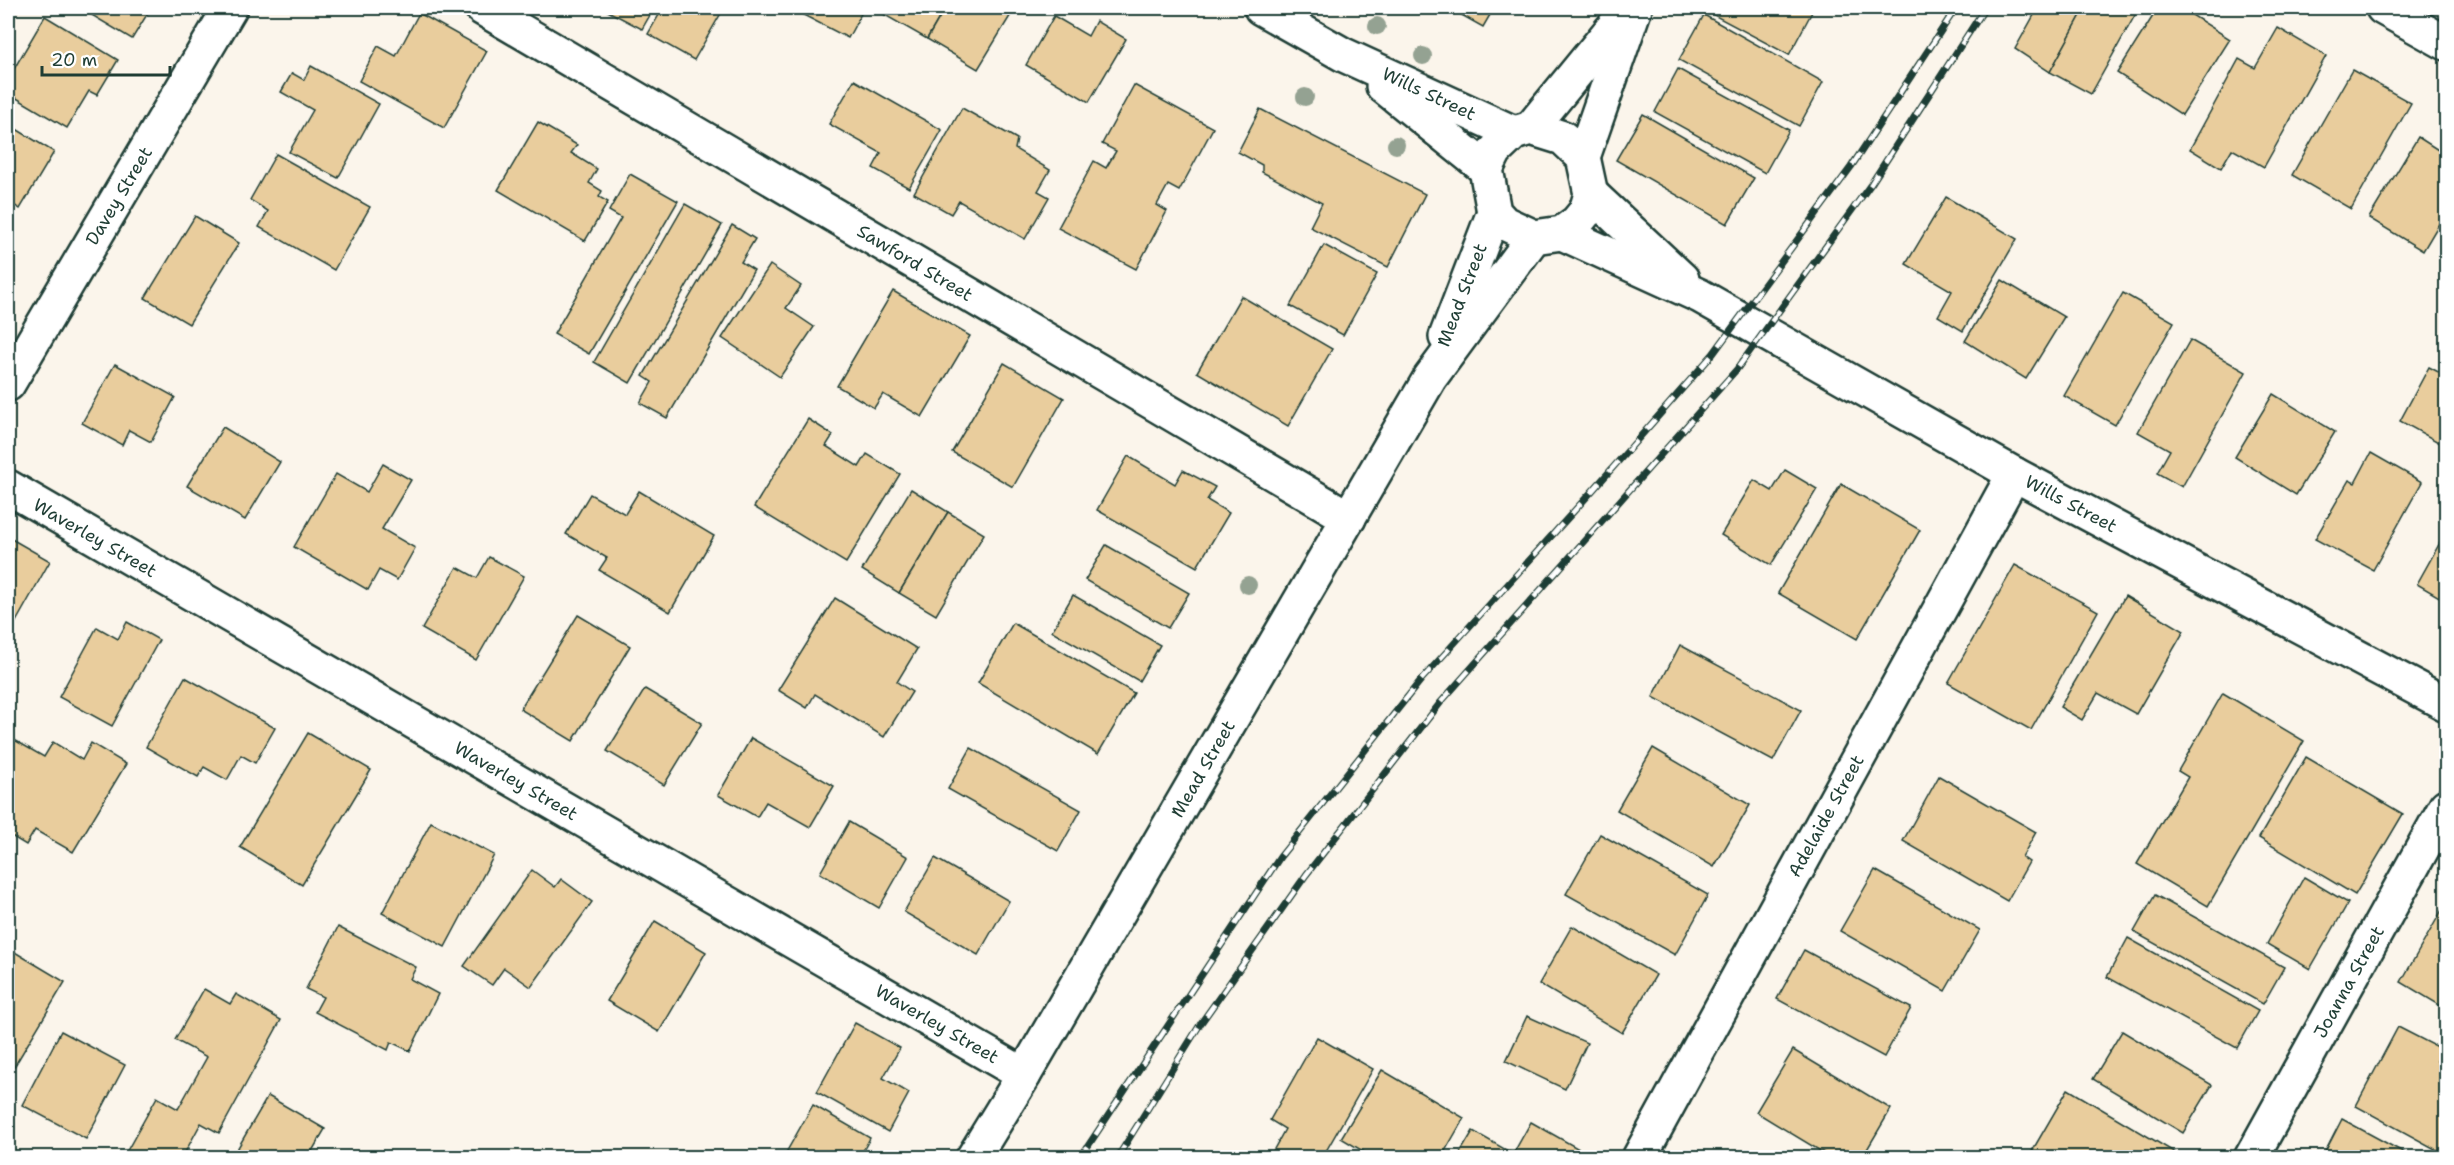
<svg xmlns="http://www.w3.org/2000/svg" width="2454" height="1165" font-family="'Shantell Sans',sans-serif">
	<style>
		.building { fill: #e9cd9d; stroke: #1f3d34; stroke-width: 1.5 }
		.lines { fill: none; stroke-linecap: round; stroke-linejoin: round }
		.minor-casing { stroke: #1f3d34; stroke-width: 38 }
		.minor { stroke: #fff; stroke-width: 33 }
		.rail-casing { stroke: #1f3d34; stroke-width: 7 }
		.rail { stroke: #fff; stroke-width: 4.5; stroke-dasharray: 14; stroke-linecap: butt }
		.tree { fill: #94a292 }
		.labels { text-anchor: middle; stroke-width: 4.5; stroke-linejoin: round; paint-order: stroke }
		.street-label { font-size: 18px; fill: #1f3d34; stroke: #fff }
	</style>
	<rect width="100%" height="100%" fill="#fbf5eb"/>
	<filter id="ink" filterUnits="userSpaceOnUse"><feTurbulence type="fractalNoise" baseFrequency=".0167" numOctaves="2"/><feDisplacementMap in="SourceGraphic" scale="12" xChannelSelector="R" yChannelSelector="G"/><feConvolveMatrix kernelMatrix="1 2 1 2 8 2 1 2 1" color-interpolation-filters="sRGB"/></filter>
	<g filter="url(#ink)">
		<g class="building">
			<polygon points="80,8 151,8 132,39"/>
			<polygon points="602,8 654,8 642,29"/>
			<polygon points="663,8 724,8 694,60 648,34"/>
			<polygon points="790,8 864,8 848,38"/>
			<polygon points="877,8 945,8 927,39 876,10"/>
			<polygon points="945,8 1015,8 978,69 927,39"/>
			<polygon points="1449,8 1494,8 1483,27"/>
			<polygon points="1710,8 1808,8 1813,10 1789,55 1708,12"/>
			<polygon points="2038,8 2085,8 2050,72 2015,49"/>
			<polygon points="2085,8 2139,8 2091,94 2050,72"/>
			<polygon points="2158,8 2181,8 2230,39 2182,115 2117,73"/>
			<polygon points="419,13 487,51 444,128 359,81 378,46 396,56"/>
			<polygon points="1704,15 1823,82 1799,126 1679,60"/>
			<polygon points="45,16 118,60 97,95 89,91 67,128 8,93 8,79"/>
			<polygon points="1054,16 1088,36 1096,21 1126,39 1089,102 1026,65"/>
			<polygon points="2278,28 2326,56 2264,167 2232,149 2221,168 2190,149 2239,59 2255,68"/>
			<polygon points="311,66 379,104 338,178 289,152 313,110 281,92 292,73 304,80"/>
			<polygon points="1678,69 1789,130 1765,173 1655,112"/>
			<polygon points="2352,70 2411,103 2351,209 2292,175"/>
			<polygon points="854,80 942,130 909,188 873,168 881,153 829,124"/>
			<polygon points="1134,85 1213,128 1179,191 1168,185 1157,205 1167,211 1136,269 1058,228 1094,161 1106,168 1116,151 1102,144"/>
			<polygon points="962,108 1017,139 1015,149 1050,170 1038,191 1049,197 1025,239 959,201 951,214 914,193"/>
			<polygon points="1260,109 1425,194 1388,267 1310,227 1322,203 1262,172 1262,165 1238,152"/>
			<polygon points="1643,114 1754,178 1727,224 1616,160"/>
			<polygon points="538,122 577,145 571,153 597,169 589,183 602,191 599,197 608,202 585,241 498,190"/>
			<polygon points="8,124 54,152 20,209 8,201"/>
			<polygon points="2418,137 2446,155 2446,212 2423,251 2369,218"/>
			<polygon points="276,154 370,207 334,270 259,227 268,211 250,200"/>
			<polygon points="630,174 678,201 589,354 554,334 621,218 609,211"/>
			<polygon points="1946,197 2017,239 1963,331 1938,316 1952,291 1906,264"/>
			<polygon points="685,204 722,225 630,383 594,362"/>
			<polygon points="195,216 239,243 189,324 145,298"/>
			<polygon points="732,225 755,239 741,262 754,270 667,418 640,403 652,382 643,376"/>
			<polygon points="1324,245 1377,274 1343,335 1290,306"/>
			<polygon points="770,265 801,286 786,308 814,327 780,377 722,338"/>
			<polygon points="2002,280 2064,317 2026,379 1965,341"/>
			<polygon points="893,291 970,336 922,417 883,394 874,408 837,386"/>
			<polygon points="2123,293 2174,322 2115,425 2064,396"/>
			<polygon points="1241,296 1332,349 1288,426 1197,372"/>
			<polygon points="2190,340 2246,372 2182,487 2157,473 2170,450 2138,432"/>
			<polygon points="1004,363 1064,398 1013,487 952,452"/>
			<polygon points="115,364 175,397 151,442 129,430 122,445 82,423"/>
			<polygon points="2429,367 2446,376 2446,431 2440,443 2400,421"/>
			<polygon points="2273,394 2335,432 2296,495 2235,457"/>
			<polygon points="808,419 833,435 826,446 859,467 867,454 900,474 846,563 754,507"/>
			<polygon points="223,427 280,462 245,520 187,486"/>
			<polygon points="2371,453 2422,482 2373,570 2315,539 2349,480 2355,483"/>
			<polygon points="1128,456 1175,484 1183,470 1215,487 1207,500 1229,513 1197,567 1097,510"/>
			<polygon points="383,464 411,480 382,529 415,548 397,580 379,570 368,590 294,547 336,474 367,492"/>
			<polygon points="1785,470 1817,489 1771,565 1721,535 1754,480 1772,491"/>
			<polygon points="1841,484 1920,530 1857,639 1778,593"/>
			<polygon points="911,489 948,512 899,593 862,570"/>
			<polygon points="639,491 714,536 670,612 599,570 607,558 566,534 590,494 625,514"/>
			<polygon points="948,512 984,534 936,615 899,593"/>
			<polygon points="2446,532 2446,601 2417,584"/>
			<polygon points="8,537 50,561 8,636"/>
			<polygon points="1106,545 1189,593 1168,628 1085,580"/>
			<polygon points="489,557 524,576 476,660 422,629 457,567 477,578"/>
			<polygon points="2015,565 2098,611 2031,730 1948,683"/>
			<polygon points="1073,595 1160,645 1139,681 1052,631"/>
			<polygon points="2125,596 2184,631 2136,714 2098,693 2082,720 2060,707"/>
			<polygon points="835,598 917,649 897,682 912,692 884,737 815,694 807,708 778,690"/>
			<polygon points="578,615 630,646 573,741 520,709"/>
			<polygon points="127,622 159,640 112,726 59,697 97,627 118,639"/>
			<polygon points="1013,623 1134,693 1098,754 978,683"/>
			<polygon points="1680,645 1801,710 1773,761 1653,697"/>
			<polygon points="185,677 275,728 255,763 241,755 227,780 204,767 198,777 146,747"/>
			<polygon points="645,689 702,723 664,785 607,751"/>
			<polygon points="2223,693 2304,741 2208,906 2137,864 2188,777 2178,771"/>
			<polygon points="308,733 371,770 302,885 240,847"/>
			<polygon points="11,738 44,757 53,742 82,760 91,743 126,764 73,852 35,830 26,845 8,834 8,744"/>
			<polygon points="751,738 834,786 810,827 766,802 757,817 718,795"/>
			<polygon points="971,748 1081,810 1058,851 948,789"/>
			<polygon points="1653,748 1750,805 1714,867 1617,810"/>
			<polygon points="2306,757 2403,814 2355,895 2259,838"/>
			<polygon points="1939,776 2036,832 2022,857 2029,862 2007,901 1903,841"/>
			<polygon points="431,822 494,855 445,947 382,913"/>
			<polygon points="849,822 908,857 879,908 820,873"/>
			<polygon points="1600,834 1708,895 1675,955 1566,894"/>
			<polygon points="935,858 1009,901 978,955 904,912"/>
			<polygon points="532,870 555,887 561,879 592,902 531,987 504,968 492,985 464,966"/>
			<polygon points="1875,870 1980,930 1945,991 1840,931"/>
			<polygon points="2304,877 2348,903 2310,969 2267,944"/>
			<polygon points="2155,895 2284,967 2263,1004 2134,932"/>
			<polygon points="2446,903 2446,1009 2401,982"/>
			<polygon points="655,921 706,952 659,1032 607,1001"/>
			<polygon points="1572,926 1656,975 1622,1033 1539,984"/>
			<polygon points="338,927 416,967 410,979 438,994 410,1051 391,1042 388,1050 315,1012 323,997 306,989"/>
			<polygon points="2128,938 2258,1011 2237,1048 2107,977"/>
			<polygon points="8,948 65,982 8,1077"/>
			<polygon points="1804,950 1911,1008 1884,1057 1777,999"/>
			<polygon points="204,989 230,1004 236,994 281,1020 219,1133 201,1123 182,1158 123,1158 157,1097 178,1109 207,1057 175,1040"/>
			<polygon points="1527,1016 1587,1043 1565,1089 1506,1061"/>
			<polygon points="855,1023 900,1048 883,1078 909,1093 888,1132 817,1092"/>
			<polygon points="2398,1027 2443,1050 2437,1061 2446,1066 2446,1155 2356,1106"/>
			<polygon points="61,1031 125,1065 86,1139 22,1105"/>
			<polygon points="2122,1031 2212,1085 2183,1133 2093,1079"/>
			<polygon points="1317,1037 1373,1069 1322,1158 1285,1158 1273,1151 1285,1129 1270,1120"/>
			<polygon points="1793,1050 1891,1109 1862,1158 1832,1158 1756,1112"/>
			<polygon points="1382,1070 1464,1118 1441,1158 1366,1158 1368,1154 1341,1138"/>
			<polygon points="2068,1089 2179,1155 2177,1158 2028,1158"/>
			<polygon points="268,1096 325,1129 308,1158 232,1158"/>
			<polygon points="813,1105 870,1138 863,1151 875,1158 783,1158"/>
			<polygon points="2342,1119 2414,1158 2322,1158"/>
			<polygon points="1531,1122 1586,1153 1583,1158 1457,1158 1473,1131 1513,1154"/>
		</g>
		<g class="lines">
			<g class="minor-casing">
				<g id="minor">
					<polyline points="482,8 1349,518"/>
					<polyline points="1261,8 1344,55 1514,133"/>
					<polyline points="2383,8 2446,43"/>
					<polyline points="1383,86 1486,169"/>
					<polygon points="1531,128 1563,138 1583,157 1591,194 1586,211 1577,222 1562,233 1534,237 1504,223 1494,212 1486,169 1495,151 1514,133"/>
					<polyline points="1531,128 1625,13"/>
					<polyline points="1583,157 1635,8"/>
					<polyline points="1591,194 1682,279"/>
					<polyline points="1562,233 1700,296 2014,474 2446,704"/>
					<polyline points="1446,337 1494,212"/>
					<polyline points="8,384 230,8"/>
					<polyline points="8,487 1024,1075"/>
					<polyline points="973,1158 1024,1075 1430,378 1534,237"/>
					<polyline points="1639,1158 2014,474"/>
					<polyline points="2251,1158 2446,806"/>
				</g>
			</g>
			<use href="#minor" class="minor"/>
			<g class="rail-casing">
				<g id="rail">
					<polyline points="1080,1158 1280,857 1421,680 1594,489 1713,354 1851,167 1956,8"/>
					<polyline points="1117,1158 1201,1023 1306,875 1441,702 1737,369 1871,184 1985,8"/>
				</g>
			</g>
			<use href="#rail" class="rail"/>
		</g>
		<g class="tree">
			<circle cx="1377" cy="26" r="9"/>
			<circle cx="1423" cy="56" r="9"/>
			<circle cx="1305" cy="97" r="9"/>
			<circle cx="1396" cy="145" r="9"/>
			<circle cx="1248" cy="585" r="9"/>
		</g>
	</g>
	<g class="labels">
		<g class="street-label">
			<text transform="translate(1429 94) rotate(25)" y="6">Wills Street</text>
			<text transform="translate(119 196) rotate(-59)" y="6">Davey Street</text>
			<text transform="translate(915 263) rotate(31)" y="6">Sawford Street</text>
			<text transform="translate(1462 295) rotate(-69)" y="6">Mead Street</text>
			<text transform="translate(2071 504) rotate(28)" y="6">Wills Street</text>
			<text transform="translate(95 538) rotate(30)" y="6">Waverley Street</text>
			<text transform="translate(1203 769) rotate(-60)" y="6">Mead Street</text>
			<text transform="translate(516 781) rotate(30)" y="6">Waverley Street</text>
			<text transform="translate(1826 816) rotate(-61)" y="6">Adelaide Street</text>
			<text transform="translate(2349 982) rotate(-61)" y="6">Joanna Street</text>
			<text transform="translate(937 1024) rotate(30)" y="6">Waverley Street</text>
		</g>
	</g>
	<rect width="2454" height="1165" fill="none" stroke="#fff" stroke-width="30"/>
	<rect x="15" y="15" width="2424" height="1135" fill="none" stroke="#1f3d34" stroke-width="2" filter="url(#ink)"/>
	<path d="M42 66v9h128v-9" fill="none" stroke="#1f3d34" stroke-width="3"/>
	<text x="51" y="66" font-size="18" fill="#1f3d34" stroke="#ffffff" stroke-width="4.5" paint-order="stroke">20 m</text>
</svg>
